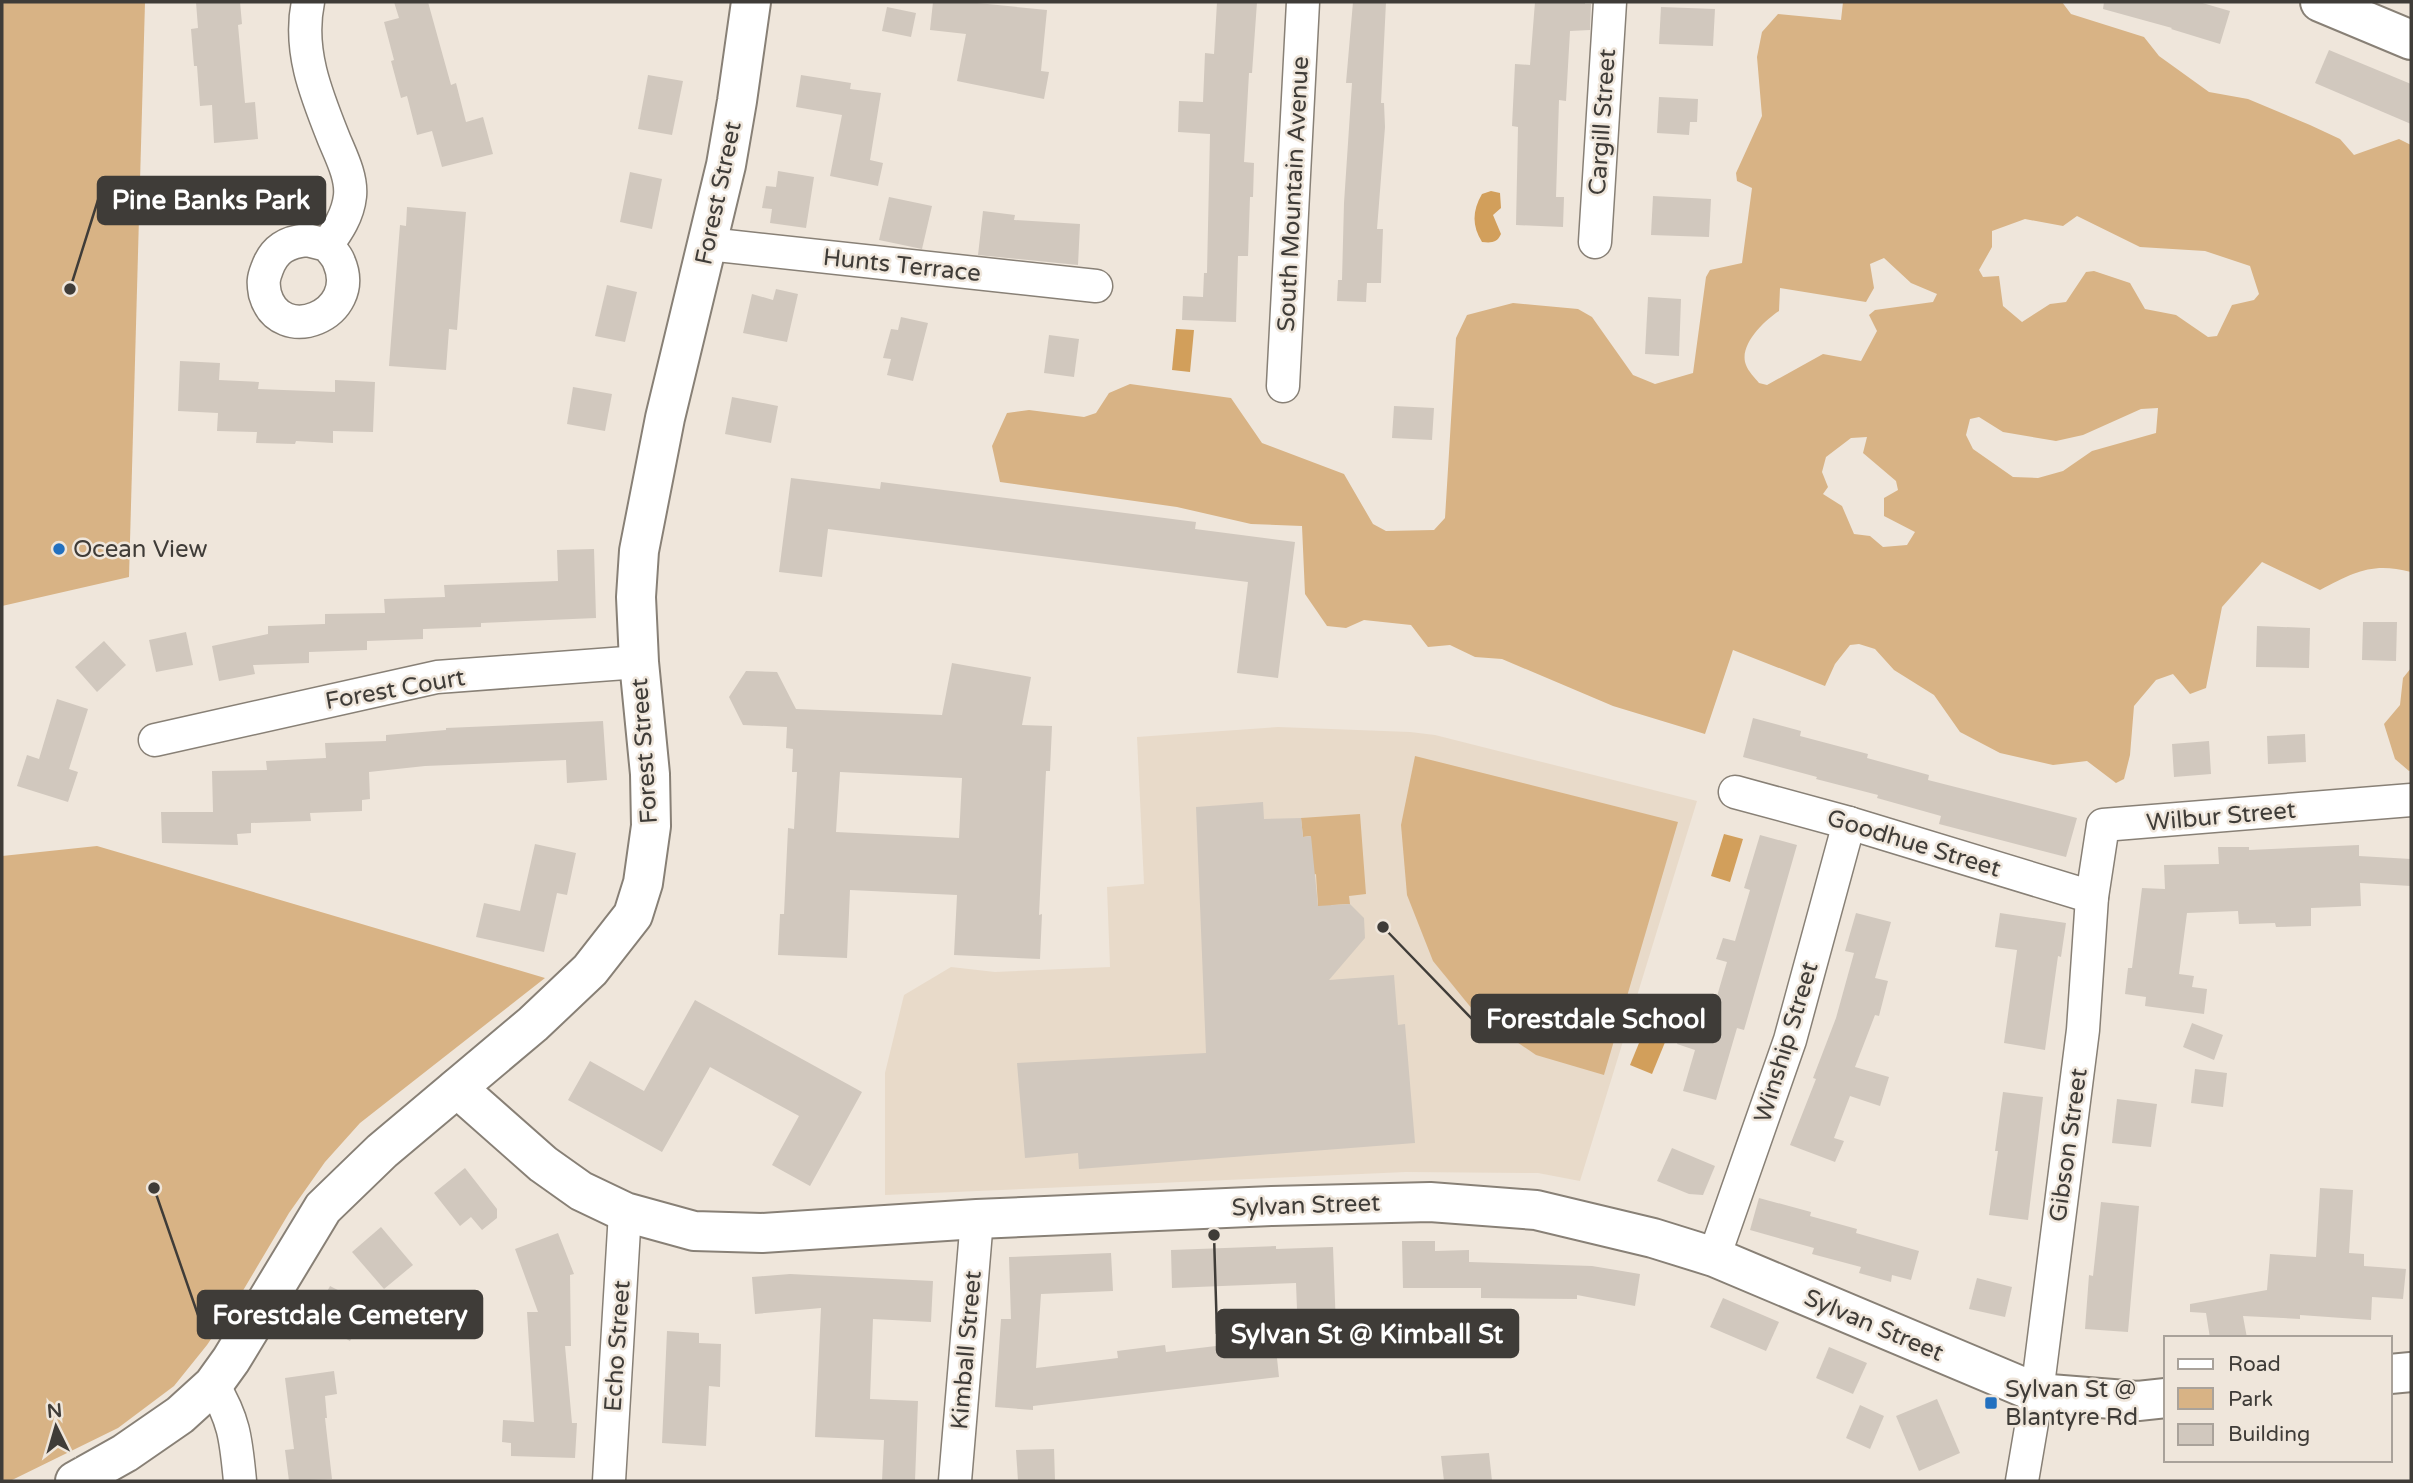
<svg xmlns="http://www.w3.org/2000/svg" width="2413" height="1483" font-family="'Varela Round',sans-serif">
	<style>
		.built { fill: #e8dac9 }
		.green { fill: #d8b385; fill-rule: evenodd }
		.water { fill: #d29f5b }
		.building { fill: #d1c8be; fill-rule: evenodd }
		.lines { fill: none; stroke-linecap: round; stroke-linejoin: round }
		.street-casing { stroke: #888076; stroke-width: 35 }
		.secondary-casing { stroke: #888076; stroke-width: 42 }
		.street { stroke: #fff; stroke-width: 32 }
		.secondary { stroke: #fff; stroke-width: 38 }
		.poi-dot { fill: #2270bf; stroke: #efe6db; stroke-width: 2.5 }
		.labels { text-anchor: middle; stroke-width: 5; stroke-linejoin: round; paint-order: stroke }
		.street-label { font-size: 24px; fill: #3f3c38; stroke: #efe6db }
		.poi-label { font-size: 24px; fill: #3f3c38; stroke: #efe6db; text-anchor: start }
		.leader { fill: none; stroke: #3f3c38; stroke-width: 2.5 }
		.callout-dot { fill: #3f3c38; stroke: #efe6db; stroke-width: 2.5 }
		.callout { fill: #3f3c38; stroke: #3f3c38; stroke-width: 2.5 }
		.callout-label { font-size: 26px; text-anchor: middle; font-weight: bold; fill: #fff }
	</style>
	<rect width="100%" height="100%" fill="#efe6db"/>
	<polygon class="built" points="1278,727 1410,732 1435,735 1697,801 1580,1181 1538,1173 1406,1172 885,1195 885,1073 904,995 951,967 995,972 1110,967 1107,887 1144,884 1137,737"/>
	<g class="green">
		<polygon points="2,2 145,2 129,577 2,606"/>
		<path d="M 1843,2 L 2062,2 L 2071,14 L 2144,37 L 2159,56 L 2209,92 L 2248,99 L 2310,125 L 2340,139 L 2354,155 L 2399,139 L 2411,145 L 2411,572 C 2372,562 2355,572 2320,590 L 2262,562 L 2222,607 L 2206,688 L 2190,694 L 2173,674 L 2156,680 L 2134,706 L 2130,755 L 2124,779 L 2116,783 L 2087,761 L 2053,765 L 2000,753 L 1960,732 L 1934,695 L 1894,670 L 1875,649 L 1859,644 L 1850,645 L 1835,664 L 1825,686 L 1733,650 L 1705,734 L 1613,706 L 1502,659 L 1475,657 L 1450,645 L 1428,647 L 1411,625 L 1364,620 L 1346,628 L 1327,626 L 1305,594 L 1302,526 L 1251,524 L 1177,507 L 1000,482 L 992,446 L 1007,413 L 1029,410 L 1084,417 L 1096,413 L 1109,393 L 1130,384 L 1231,398 L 1262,443 L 1344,474 L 1373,524 L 1386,531 L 1434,530 L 1445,518 L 1456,338 L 1467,315 L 1513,303 L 1578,309 L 1592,317 L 1633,375 L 1655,384 L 1693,373 L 1706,277 L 1710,270 L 1742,263 L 1752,188 L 1737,181 L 1736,173 L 1762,116 L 1757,57 L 1762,32 L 1778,14 L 1841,20 ZM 2077,216 L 2140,247 L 2205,251 L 2250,266 L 2259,294 L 2254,300 L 2232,305 L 2217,336 L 2208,337 L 2176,315 L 2145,309 L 2130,283 L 2094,271 L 2086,272 L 2066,302 L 2050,304 L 2022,322 L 2003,306 L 1999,276 L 1983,277 L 1979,270 L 1992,247 L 1992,231 L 2025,219 L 2063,226 ZM 1884,258 L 1911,283 L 1937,294 L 1933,302 L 1875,310 L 1869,315 L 1877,331 L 1861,361 L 1823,354 L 1767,385 L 1759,383 C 1755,378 1748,371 1746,365 C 1738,345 1765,320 1779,311 L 1780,288 L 1866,302 L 1874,288 L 1870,264 ZM 2141,409 L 2158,408 L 2156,433 L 2092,451 L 2063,471 L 2038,478 L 2013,477 L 1973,449 L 1966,435 L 1970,419 L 1979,417 L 2003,432 L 2056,441 L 2083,435 ZM 1867,437 L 1863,453 L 1896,481 L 1898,490 L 1884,498 L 1884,516 L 1915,532 L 1907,545 L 1883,547 L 1870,536 L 1854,534 L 1842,506 L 1823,494 L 1828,487 L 1822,472 L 1826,457 L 1851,438 Z"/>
		<polygon points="2411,668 2411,770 2409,771 2395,759 2384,724 2400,705 2403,678"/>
		<polygon points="1415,756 1678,822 1604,1075 1536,1055 1477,1015 1433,961 1407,895 1401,825"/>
		<polygon points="1360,814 1366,894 1349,896 1350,904 1332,905 1324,911 1315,911 1318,905 1316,874 1313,875 1310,836 1303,837 1301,818"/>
		<polygon points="97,846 545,978 360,1123 325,1162 289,1213 238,1299 207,1345 174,1386 118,1428 10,1481 2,1481 2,856"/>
	</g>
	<g class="water">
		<path d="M 1491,191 L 1500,193 L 1501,208 L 1493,215 L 1501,234 C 1497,243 1491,243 1482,242 C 1472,226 1472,211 1482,194 Z"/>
		<polygon points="1176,329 1194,330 1190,372 1172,370"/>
		<polygon points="1724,834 1743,839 1730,882 1711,876"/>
		<polygon points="1646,1026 1668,1035 1652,1074 1630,1065"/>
	</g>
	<g class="building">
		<polygon points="196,2 240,2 242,24 238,25 245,103 255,102 258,139 214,143 212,105 200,106 197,66 194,66 191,29 198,28"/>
		<polygon points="394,2 428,2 451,85 456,83 466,122 483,117 493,154 442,167 432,131 417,135 407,96 401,98 391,61 394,60 384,22 399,18"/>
		<polygon points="933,2 967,2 1047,10 1041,71 1049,72 1044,99 957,81 966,34 930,30"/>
		<polygon points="1217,2 1257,2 1252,73 1249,73 1244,162 1254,163 1253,197 1250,197 1248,256 1238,256 1236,322 1182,320 1183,296 1203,297 1204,273 1207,273 1210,134 1178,132 1179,101 1203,102 1205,53 1214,54"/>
		<polygon points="1353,2 1386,2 1381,103 1384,103 1385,127 1377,229 1383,229 1381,283 1367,283 1366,302 1337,301 1338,280 1342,280 1344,203 1352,83 1346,83"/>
		<polygon points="1535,2 1585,2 1585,4 1591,4 1590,30 1570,31 1566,101 1559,100 1556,197 1564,197 1563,227 1516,225 1518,127 1512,126 1515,64 1530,65"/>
		<polygon points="2104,2 2199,2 2230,11 2220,44 2171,29 2172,28 2103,9"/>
		<polygon points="887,7 916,13 911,37 882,31"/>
		<polygon points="1661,7 1715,9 1713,46 1659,44"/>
		<polygon points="2329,50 2411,84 2411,124 2315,83"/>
		<polygon points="648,75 683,81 672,135 638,129"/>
		<polygon points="801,75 851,83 850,89 881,93 870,160 883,163 878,186 830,176 842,115 796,107"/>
		<polygon points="1659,97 1698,99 1697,122 1690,122 1689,135 1657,133"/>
		<polygon points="778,171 814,177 806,228 770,223 772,209 762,208 766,186 776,187"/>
		<polygon points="630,172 662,179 652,229 620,222"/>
		<polygon points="1653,196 1711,199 1709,237 1651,235"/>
		<polygon points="889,197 932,206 922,249 879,240"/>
		<polygon points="407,207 466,212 457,330 449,329 446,370 389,366 400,225 406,226"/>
		<polygon points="983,211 1015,215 1014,220 1080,224 1078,265 978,255"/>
		<polygon points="607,285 637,292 625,342 595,336"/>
		<polygon points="776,289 798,294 787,342 743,333 752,294 773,300"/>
		<polygon points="1648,297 1681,299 1679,356 1645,354"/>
		<polygon points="901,317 928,323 913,381 887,375 891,359 883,358 891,329 898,330"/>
		<polygon points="1049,335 1079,339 1074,377 1044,373"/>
		<polygon points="180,361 220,363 219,380 259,382 258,389 335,392 335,380 375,382 373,432 333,431 333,443 296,441 295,444 256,443 257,432 217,431 218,413 178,411"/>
		<polygon points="573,387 612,394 605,431 567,424"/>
		<polygon points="732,397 778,406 771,443 725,434"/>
		<polygon points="1394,406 1434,408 1432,440 1392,438"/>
		<polygon points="791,478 880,489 881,482 1196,522 1195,529 1295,542 1278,678 1237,673 1248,582 828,529 822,577 779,572"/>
		<polygon points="594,549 596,618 481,623 481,627 423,629 423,639 367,641 367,650 309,652 309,663 253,665 255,674 219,681 212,646 268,634 268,626 325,624 325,614 385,613 384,599 445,597 444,585 558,581 557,550"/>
		<polygon points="2363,622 2397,622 2396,661 2362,660"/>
		<polygon points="2257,626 2310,628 2309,668 2256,667"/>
		<polygon points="186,632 193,665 156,672 149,640"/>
		<polygon points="104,641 126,665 97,692 75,667"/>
		<path d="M 952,663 L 1031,677 L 1022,725 L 1052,726 L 1050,771 L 1046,771 L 1039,915 L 1042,914 L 1040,959 L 954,955 L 957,895 L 850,890 L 847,958 L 778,955 L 780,914 L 784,914 L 788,828 L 794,829 L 797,772 L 792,772 L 793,749 L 786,748 L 787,727 L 743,725 L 729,697 L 746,671 L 777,672 L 796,709 L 942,715 ZM 840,772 L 962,778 L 959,838 L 836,832 Z"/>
		<polygon points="57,699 88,709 69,769 78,772 68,802 17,786 27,755 39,759"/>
		<polygon points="1753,718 1801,731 1800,736 1868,754 1867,758 1929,775 1928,780 2077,818 2066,857 1939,824 1941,816 1877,798 1878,795 1816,779 1817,777 1743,757"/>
		<polygon points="603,721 607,780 567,783 566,760 425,766 369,772 370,799 362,800 362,811 310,813 311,821 251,823 251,833 237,834 238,845 162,843 161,812 213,812 212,771 267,770 266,761 326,758 325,743 386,741 386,735 446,730 446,728"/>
		<polygon points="2305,734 2306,762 2268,764 2267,736"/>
		<polygon points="2209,741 2211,774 2174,777 2172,744"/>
		<polygon points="1263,802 1264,819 1301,818 1303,837 1311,836 1318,906 1350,904 1364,918 1365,938 1329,980 1394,975 1398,1025 1405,1024 1415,1143 1079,1169 1078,1153 1025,1158 1017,1063 1206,1053 1196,807"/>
		<polygon points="1760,835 1797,845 1744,1030 1737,1028 1716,1100 1683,1091 1695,1050 1677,1044 1695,998 1715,1003 1727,962 1716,959 1723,938 1735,941 1750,890 1744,888"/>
		<polygon points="535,844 576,853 567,895 557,893 544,952 476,937 484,903 520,911"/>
		<polygon points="2359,845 2359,856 2411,859 2411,886 2360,883 2361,906 2311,908 2311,926 2276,927 2275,923 2239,924 2238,911 2187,913 2179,974 2194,976 2192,987 2207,989 2204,1014 2145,1006 2146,997 2125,994 2128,968 2132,968 2142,888 2165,889 2164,865 2219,864 2218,847 2249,847 2249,850"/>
		<polygon points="1856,913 1891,922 1875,978 1888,981 1879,1016 1875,1015 1855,1067 1889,1077 1880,1106 1850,1096 1834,1138 1844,1141 1835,1162 1790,1145 1816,1079 1813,1078 1836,1018 1854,953 1845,951"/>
		<polygon points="2000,913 2066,923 2061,957 2058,956 2045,1050 2004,1043 2017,950 1995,947"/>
		<polygon points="695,1000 862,1092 810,1186 772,1165 799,1116 710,1067 662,1152 568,1100 590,1061 644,1091"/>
		<polygon points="2192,1023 2223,1035 2214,1060 2183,1047"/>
		<polygon points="2195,1069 2227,1073 2223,1107 2191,1103"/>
		<polygon points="2003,1092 2043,1097 2028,1220 1989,1215 1998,1151 1995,1151"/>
		<polygon points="2117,1099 2157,1104 2151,1147 2112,1143"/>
		<polygon points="1672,1148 1715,1166 1703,1195 1689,1194 1657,1181"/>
		<polygon points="465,1168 497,1209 497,1218 482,1230 471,1217 460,1226 434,1193"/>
		<polygon points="2320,1188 2353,1190 2349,1253 2364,1254 2364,1266 2406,1269 2403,1299 2372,1297 2371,1320 2300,1315 2300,1319 2243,1316 2247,1338 2210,1338 2206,1313 2190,1312 2190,1304 2267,1290 2270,1254 2316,1257"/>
		<polygon points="1759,1198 1811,1212 1810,1216 1857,1229 1856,1233 1919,1251 1911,1280 1892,1275 1891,1282 1859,1273 1861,1267 1812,1254 1814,1248 1750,1230"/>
		<polygon points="2101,1202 2139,1206 2128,1332 2085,1329 2089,1275 2093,1276"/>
		<polygon points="381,1227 413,1265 384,1289 352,1252"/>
		<polygon points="558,1233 574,1274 570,1275 571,1346 565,1346 572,1423 577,1423 575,1458 511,1456 511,1443 502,1442 503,1420 534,1422 527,1312 538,1312 515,1249"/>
		<polygon points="1402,1241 1435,1241 1435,1251 1469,1250 1469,1262 1592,1266 1640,1274 1635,1306 1577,1295 1577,1299 1481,1298 1481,1288 1403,1288"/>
		<polygon points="1276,1246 1276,1249 1333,1247 1337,1355 1277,1358 1279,1377 1033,1406 1033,1410 995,1407 1001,1319 1011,1319 1009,1257 1111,1253 1113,1291 1041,1294 1036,1368 1118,1358 1117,1351 1165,1345 1166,1352 1298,1336 1296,1283 1172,1288 1171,1250"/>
		<polygon points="790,1274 933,1281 931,1322 873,1319 870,1399 918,1401 915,1481 882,1481 884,1440 815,1437 821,1308 755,1314 752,1277"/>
		<polygon points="1977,1278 2012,1287 2005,1317 1969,1309"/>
		<polygon points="330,1286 369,1306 350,1341 312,1320"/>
		<polygon points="1723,1298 1779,1322 1766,1351 1710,1327"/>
		<polygon points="667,1331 699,1333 699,1343 721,1344 720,1387 709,1386 706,1446 662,1443"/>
		<polygon points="1829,1347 1867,1363 1853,1394 1816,1378"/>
		<polygon points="334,1371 337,1394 325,1396 327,1418 325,1418 332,1479 289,1481 285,1450 294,1449 285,1378"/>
		<polygon points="1937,1399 1960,1453 1919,1471 1896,1416"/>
		<polygon points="1860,1405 1884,1416 1870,1449 1846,1438"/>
		<polygon points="1054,1449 1055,1481 1018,1481 1016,1450"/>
		<polygon points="1489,1453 1492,1481 1444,1481 1441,1456"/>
	</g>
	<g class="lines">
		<g class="street-casing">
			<g id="street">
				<path d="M 308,2 C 298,50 316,94 334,139 C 341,156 352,177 350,196 C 348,215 338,230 327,245"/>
				<path d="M 307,240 L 327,245 C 331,250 337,256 339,262 C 362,315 280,348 265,294 C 263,283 263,279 267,269 C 274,249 287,242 307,240 Z"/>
				<polyline points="1595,242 1610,2"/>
				<polyline points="708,244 1096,286"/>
				<polyline points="1283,386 1303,2"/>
				<polyline points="155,740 437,677 639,662"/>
				<polyline points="1735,792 1849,823 2092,897"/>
				<polyline points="1714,1257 1790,1040 1849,823"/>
				<path d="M 213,1385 C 235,1421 236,1441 240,1481"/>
				<polyline points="609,1481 625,1212"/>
				<polyline points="955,1481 977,1219"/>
				<polyline points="2022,1481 2037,1393 2083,1030 2092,897 2103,825 2411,800"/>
			</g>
		</g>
		<g class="secondary-casing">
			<g id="secondary">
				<polyline points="2320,2 2411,40"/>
				<polyline points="457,1088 543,1164 581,1191 625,1212 694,1231 762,1233 977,1219 1272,1206 1430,1202 1536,1210 1653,1238 1714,1257 2037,1393 2138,1401 2166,1398"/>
				<polyline points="2390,1374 2411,1372"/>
				<polyline points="75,1481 125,1453 180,1415 213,1385 231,1360 323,1208 382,1151 533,1024 590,970 633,915 643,883 651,826 650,774 639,662 636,597 639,551 665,418 726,165 737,101 751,2"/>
			</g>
		</g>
		<use href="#street" class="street"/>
		<use href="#secondary" class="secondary"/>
	</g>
	<g class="poi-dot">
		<circle cx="59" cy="549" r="7"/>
		<rect x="1984" y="1396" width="14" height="14" rx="3.5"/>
	</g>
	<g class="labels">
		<g class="street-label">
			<text transform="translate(1602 122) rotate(-86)" y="8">Cargill Street</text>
			<text transform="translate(718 193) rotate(-78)" y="8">Forest Street</text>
			<text transform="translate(1293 194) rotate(-87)" y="8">South Mountain Avenue</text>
			<text transform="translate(902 265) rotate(6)" y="8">Hunts Terrace</text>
			<text transform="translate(395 689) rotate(-10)" y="8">Forest Court</text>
			<text transform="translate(644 751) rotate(-94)" y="8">Forest Street</text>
			<text transform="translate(2221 816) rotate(-5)" y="8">Wilbur Street</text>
			<text transform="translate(1914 843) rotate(17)" y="8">Goodhue Street</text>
			<text transform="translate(1786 1042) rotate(-73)" y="8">Winship Street</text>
			<text transform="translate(2068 1145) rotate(-82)" y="8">Gibson Street</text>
			<text transform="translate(1306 1205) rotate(-2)" y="8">Sylvan Street</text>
			<text transform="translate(1874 1325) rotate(23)" y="8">Sylvan Street</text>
			<text transform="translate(617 1346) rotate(-86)" y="8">Echo Street</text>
			<text transform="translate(966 1350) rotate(-85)" y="8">Kimball Street</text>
		</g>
		<g class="poi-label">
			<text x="73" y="557">Ocean View</text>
			<text x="2005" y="1397">Sylvan St @<tspan x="2005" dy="28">Blantyre Rd</tspan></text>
		</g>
	</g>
	<path class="leader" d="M70 289L98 200M1383 927L1472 1019M154 1188L198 1315M1214 1235L1217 1334"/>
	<g class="callout-dot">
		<circle cx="70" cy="289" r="7"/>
		<circle cx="1383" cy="927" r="7"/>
		<circle cx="154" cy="1188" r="7"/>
		<circle cx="1214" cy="1235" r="7"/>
	</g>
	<g class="callout">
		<rect x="98" y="177" width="227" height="47" rx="7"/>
		<rect x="1472" y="995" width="248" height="47" rx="7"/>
		<rect x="198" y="1291" width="284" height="47" rx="7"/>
		<rect x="1217" y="1310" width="301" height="47" rx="7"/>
	</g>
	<g class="callout-label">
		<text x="211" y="209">Pine Banks Park</text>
		<text x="1596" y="1028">Forestdale School</text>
		<text x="340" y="1324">Forestdale Cemetery</text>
		<text x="1367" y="1343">Sylvan St @ Kimball St</text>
	</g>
	<rect width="2413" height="1483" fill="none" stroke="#3f3c38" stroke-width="7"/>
	<rect x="2164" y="1336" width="228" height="126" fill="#efe6db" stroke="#a9a29a" stroke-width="2"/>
	<rect x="2178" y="1359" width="35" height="10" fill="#ffffff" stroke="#a9a29a" stroke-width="2"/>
	<text x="2228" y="1371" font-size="21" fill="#3f3c38">Road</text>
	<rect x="2178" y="1388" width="35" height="21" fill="#d8b385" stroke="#a9a29a" stroke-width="2"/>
	<text x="2228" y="1406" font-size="21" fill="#3f3c38">Park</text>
	<rect x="2178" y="1424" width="35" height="21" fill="#d1c8be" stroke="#a9a29a" stroke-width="2"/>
	<text x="2228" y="1441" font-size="21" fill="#3f3c38">Building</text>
	<g transform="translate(56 1427) rotate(355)" stroke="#efe6db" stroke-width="5" paint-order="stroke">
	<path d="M0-5L12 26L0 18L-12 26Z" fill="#3f3c38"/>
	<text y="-10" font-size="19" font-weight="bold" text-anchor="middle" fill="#3f3c38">N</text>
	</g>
</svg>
